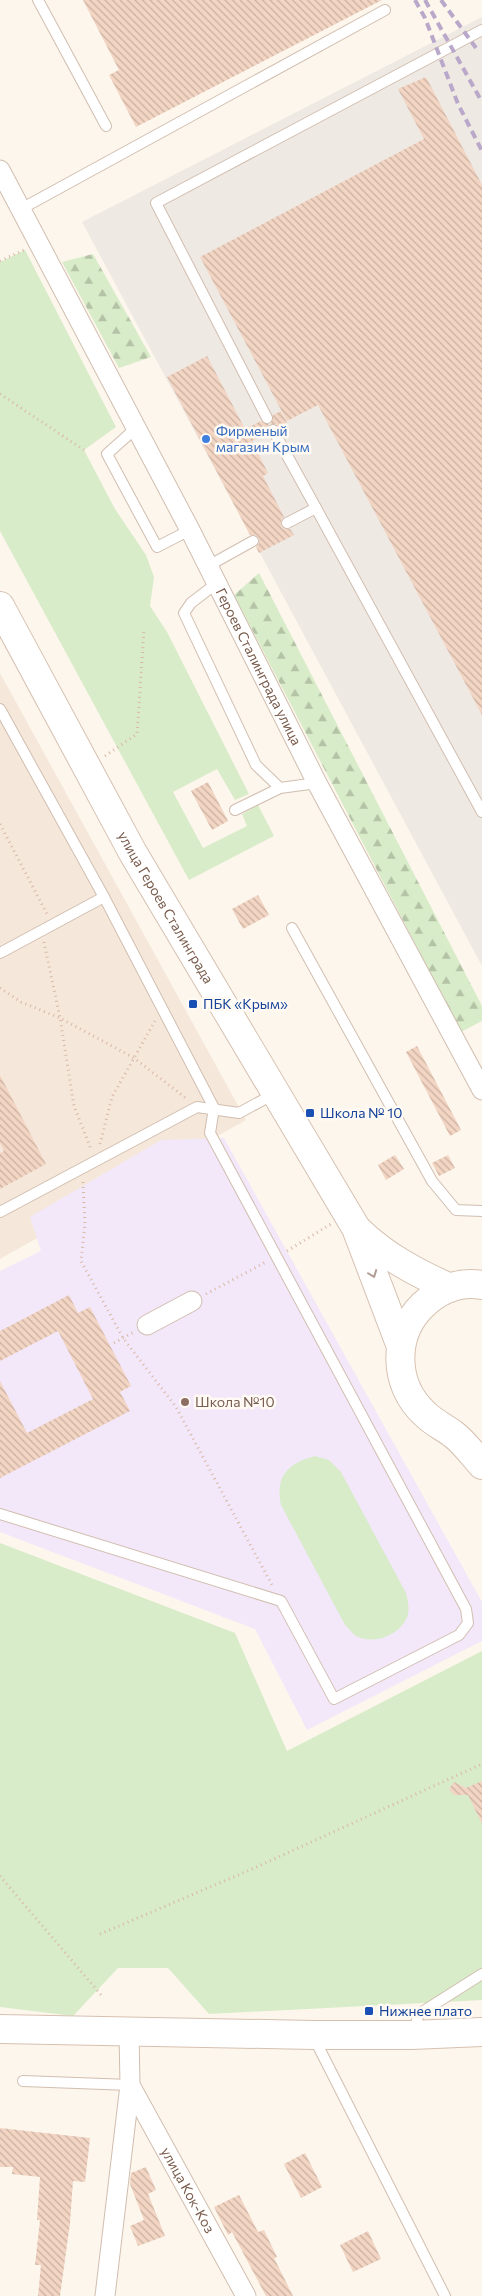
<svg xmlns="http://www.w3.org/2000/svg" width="482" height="2296" font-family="Commissioner,sans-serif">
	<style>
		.residential { fill: #f5e8da }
		.industrial { fill: #efe9e4 }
		.education { fill: #f3e8fa }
		.forest { fill: url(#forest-firs) }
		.park { fill: #d8ecc9 }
		.building { fill: url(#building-back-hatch) }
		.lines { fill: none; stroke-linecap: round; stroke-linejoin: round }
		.lane-casing { stroke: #d1beb0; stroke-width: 12 }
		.street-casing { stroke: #d1beb0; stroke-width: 21 }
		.secondary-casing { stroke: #d6c0b0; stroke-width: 30 }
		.path { stroke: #d9b8a5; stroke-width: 3; stroke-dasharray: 1 4; stroke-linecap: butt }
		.lane { stroke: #fff; stroke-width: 10 }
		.street { stroke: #fff; stroke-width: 19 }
		.secondary { stroke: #fff; stroke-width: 28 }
		.rail { stroke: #b9a8c9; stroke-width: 4; stroke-dasharray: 8 5; stroke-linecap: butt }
		.oneway { stroke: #af9d94 }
		.shop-dot { fill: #3f7fe0; stroke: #fffaf3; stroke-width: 2 }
		.transit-dot { fill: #1a4fb4; stroke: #fffaf3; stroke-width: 2 }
		.education-dot { fill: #8d6e63; stroke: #fffaf3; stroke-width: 2 }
		.labels { text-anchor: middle; stroke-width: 5; stroke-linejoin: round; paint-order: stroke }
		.shop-label { font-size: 14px; fill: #366cbe; stroke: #fffaf3; text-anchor: start }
		.street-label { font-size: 14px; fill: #7a5c4d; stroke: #fffaf3 }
		.transit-label { font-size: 14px; fill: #164399; stroke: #fffaf3; text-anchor: start }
		.education-label { font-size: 14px; fill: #785e54; stroke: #fffaf3; text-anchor: start }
	</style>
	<defs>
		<pattern id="forest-firs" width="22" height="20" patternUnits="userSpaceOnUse" patternTransform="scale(1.25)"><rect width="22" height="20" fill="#d8ecc9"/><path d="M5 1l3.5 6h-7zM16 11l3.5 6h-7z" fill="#b4c2a5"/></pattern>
		<pattern id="building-back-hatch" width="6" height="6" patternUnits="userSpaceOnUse" patternTransform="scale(1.25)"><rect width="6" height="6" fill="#f3d5c3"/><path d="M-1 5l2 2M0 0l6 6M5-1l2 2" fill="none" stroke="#cab0a1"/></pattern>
	</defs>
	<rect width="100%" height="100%" fill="#fdf6ec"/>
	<polygon class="residential" points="0,673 246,1120 0,1259"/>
	<polygon class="industrial" points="482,17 482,966 82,222"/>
	<polygon class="education" points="224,1138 482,1602 482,1641 307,1730 255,1629 0,1532 0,1271 41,1251 30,1217 161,1140"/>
	<g class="forest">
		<polygon points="93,254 151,357 119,368 62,262"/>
		<polygon points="259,573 482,1006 482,1021 461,1032 234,595"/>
	</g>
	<g class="park">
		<polygon points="25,250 116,427 84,450 115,509 146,555 154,577 150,606 167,632 249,794 235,800 217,769 173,792 203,848 247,826 242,814 258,805 274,836 189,880 0,531 0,262"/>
		<path d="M 315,1456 L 329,1460 L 341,1472 L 406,1593 C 408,1601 410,1610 407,1617 C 399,1636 374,1645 356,1636 C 352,1633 348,1628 345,1625 L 281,1505 C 275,1476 288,1463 315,1456 Z"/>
		<polygon points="0,1543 235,1633 287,1751 482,1651 482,2000 209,2014 168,1968 118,1968 73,2016 0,2007"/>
	</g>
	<g class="building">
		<polygon points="83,0 382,0 136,127 109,75 119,70"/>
		<polygon points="426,77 482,185 482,715 318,405 287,421 200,257 424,139 398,89"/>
		<polygon points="207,356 245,429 261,421 269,424 266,429 267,433 252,441 268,473 263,476 284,517 281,520 281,526 284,529 290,529 294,535 259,553 256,547 259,544 259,538 256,535 250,535 167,377"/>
		<polygon points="281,411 287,423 279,427 276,424 271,424 273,415"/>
		<polygon points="208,782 228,821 212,830 191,791"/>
		<polygon points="258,895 269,915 243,929 232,909"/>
		<polygon points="417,1046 461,1130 450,1136 406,1052"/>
		<polygon points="0,1075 46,1164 0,1189 0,1153 4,1151 0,1143"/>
		<polygon points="395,1155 404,1169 386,1180 378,1165"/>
		<polygon points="448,1155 455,1168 439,1176 432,1163"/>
		<polygon points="69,1295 78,1313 90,1307 131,1386 120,1392 130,1411 0,1478 0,1381 27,1433 93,1399 58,1331 0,1361 0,1331"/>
		<polygon points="482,1781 482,1824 468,1795 454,1795 449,1789 454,1782 466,1788"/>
		<polygon points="0,2128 90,2138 85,2182 73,2181 70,2223 60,2296 38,2296 41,2265 35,2265 40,2220 37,2220 40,2177 12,2174 13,2167 0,2167"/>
		<polygon points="305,2153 322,2187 301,2198 284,2164"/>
		<polygon points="146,2167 156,2190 148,2194 165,2236 138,2246 130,2226 144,2220 130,2184 131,2173"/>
		<polygon points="239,2195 258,2232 264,2230 277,2257 274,2258 293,2296 266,2296 232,2232 228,2235 214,2207"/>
		<polygon points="368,2231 381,2259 353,2272 340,2245"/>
	</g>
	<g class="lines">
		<g class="lane-casing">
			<g id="lane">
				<polyline points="38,0 106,126"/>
				<polyline points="21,209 385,10"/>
				<polyline points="267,418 156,203 482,30"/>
				<polyline points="136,428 107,454 157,547 190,530"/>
				<polyline points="273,430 316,508"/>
				<polyline points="287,523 316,508 482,812"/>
				<polyline points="208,566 253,541"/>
				<polyline points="217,583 191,603 184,613 256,765 280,788 317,783"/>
				<polyline points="0,709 104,897 214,1108 210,1133 466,1609 468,1623 459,1635 334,1699 281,1601 0,1514"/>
				<polyline points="235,810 280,788"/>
				<polyline points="292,928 432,1181 456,1210 482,1211"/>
				<polyline points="0,953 104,897"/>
				<polyline points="0,1212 197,1107 239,1113 274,1094"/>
				<polyline points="413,2032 419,2014 482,1974"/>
				<polyline points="314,2038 445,2296"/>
				<polyline points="23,2081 130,2085"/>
			</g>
		</g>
		<g class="street-casing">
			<g id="street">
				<path id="s1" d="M 0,170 L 190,530 L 317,783 L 482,1090"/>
				<polyline points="147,1325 192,1301"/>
				<path id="s2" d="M 130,2085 L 246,2296"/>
				<polyline points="105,2296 130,2085 129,2032"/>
			</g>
		</g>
		<g class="secondary-casing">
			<g id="secondary">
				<path id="s3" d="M 0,606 L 133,853 L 356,1228 L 400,1344"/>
				<path d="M 359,1231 C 385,1256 415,1272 448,1287"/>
				<path d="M 482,1285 C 459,1281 439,1290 423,1305 C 392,1335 393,1385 425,1414 C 434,1423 444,1427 453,1434 C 464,1442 473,1455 482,1465"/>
				<polyline points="0,2029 313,2035 412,2035 482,2032"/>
			</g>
		</g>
		<g class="path">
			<polyline points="0,261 24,250"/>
			<polyline points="0,394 84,450"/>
			<polyline points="105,756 137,734 144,630"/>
			<polyline points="0,824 47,914"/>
			<polyline points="44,942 60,1018 74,1106 91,1149"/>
			<polyline points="0,988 21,1002 60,1018 134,1058 187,1099"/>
			<polyline points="100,1144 112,1097 155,1021"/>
			<polyline points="83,1182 85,1224 81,1261 123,1338 176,1407 272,1585"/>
			<polyline points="287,1251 331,1224"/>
			<polyline points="206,1294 266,1262"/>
			<polyline points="114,1343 134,1332"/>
			<polyline points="0,1876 102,1996"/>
			<polyline points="100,1934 250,1870 482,1764"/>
		</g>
		<use href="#lane" class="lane"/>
		<use href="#street" class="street"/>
		<use href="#secondary" class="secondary"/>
		<g class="rail">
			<polyline points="415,0 425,18 458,104 482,151"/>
			<polyline points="425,0 482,102"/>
			<polyline points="441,0 476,48"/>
		</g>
	</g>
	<defs><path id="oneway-chevron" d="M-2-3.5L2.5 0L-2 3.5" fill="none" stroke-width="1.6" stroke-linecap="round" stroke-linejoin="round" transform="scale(1.25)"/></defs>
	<use class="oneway" href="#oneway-chevron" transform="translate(373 1274) rotate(69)"/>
	<circle class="shop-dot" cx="206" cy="439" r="5"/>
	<g class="transit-dot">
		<rect x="188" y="999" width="10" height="10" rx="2.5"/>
		<rect x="305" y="1108" width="10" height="10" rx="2.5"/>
		<rect x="364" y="2006" width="10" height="10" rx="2.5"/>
	</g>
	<circle class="education-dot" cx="185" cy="1402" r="5"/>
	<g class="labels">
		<g class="shop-label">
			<text x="216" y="436">Фирменый<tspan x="216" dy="16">магазин Крым</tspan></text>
		</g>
		<g class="street-label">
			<text dy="5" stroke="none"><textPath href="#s1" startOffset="560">Героев Сталинграда улица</textPath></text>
			<text dy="5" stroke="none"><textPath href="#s3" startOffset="344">улица Героев Сталинграда</textPath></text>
			<text dy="5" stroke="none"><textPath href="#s2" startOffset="120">улица Кок-Коз</textPath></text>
		</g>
		<g class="transit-label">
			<text x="203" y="1009">ПБК «Крым»</text>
			<text x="320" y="1118">Школа № 10</text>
			<text x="379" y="2016">Нижнее плато</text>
		</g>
		<g class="education-label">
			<text x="195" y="1407">Школа №10</text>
		</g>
	</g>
</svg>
